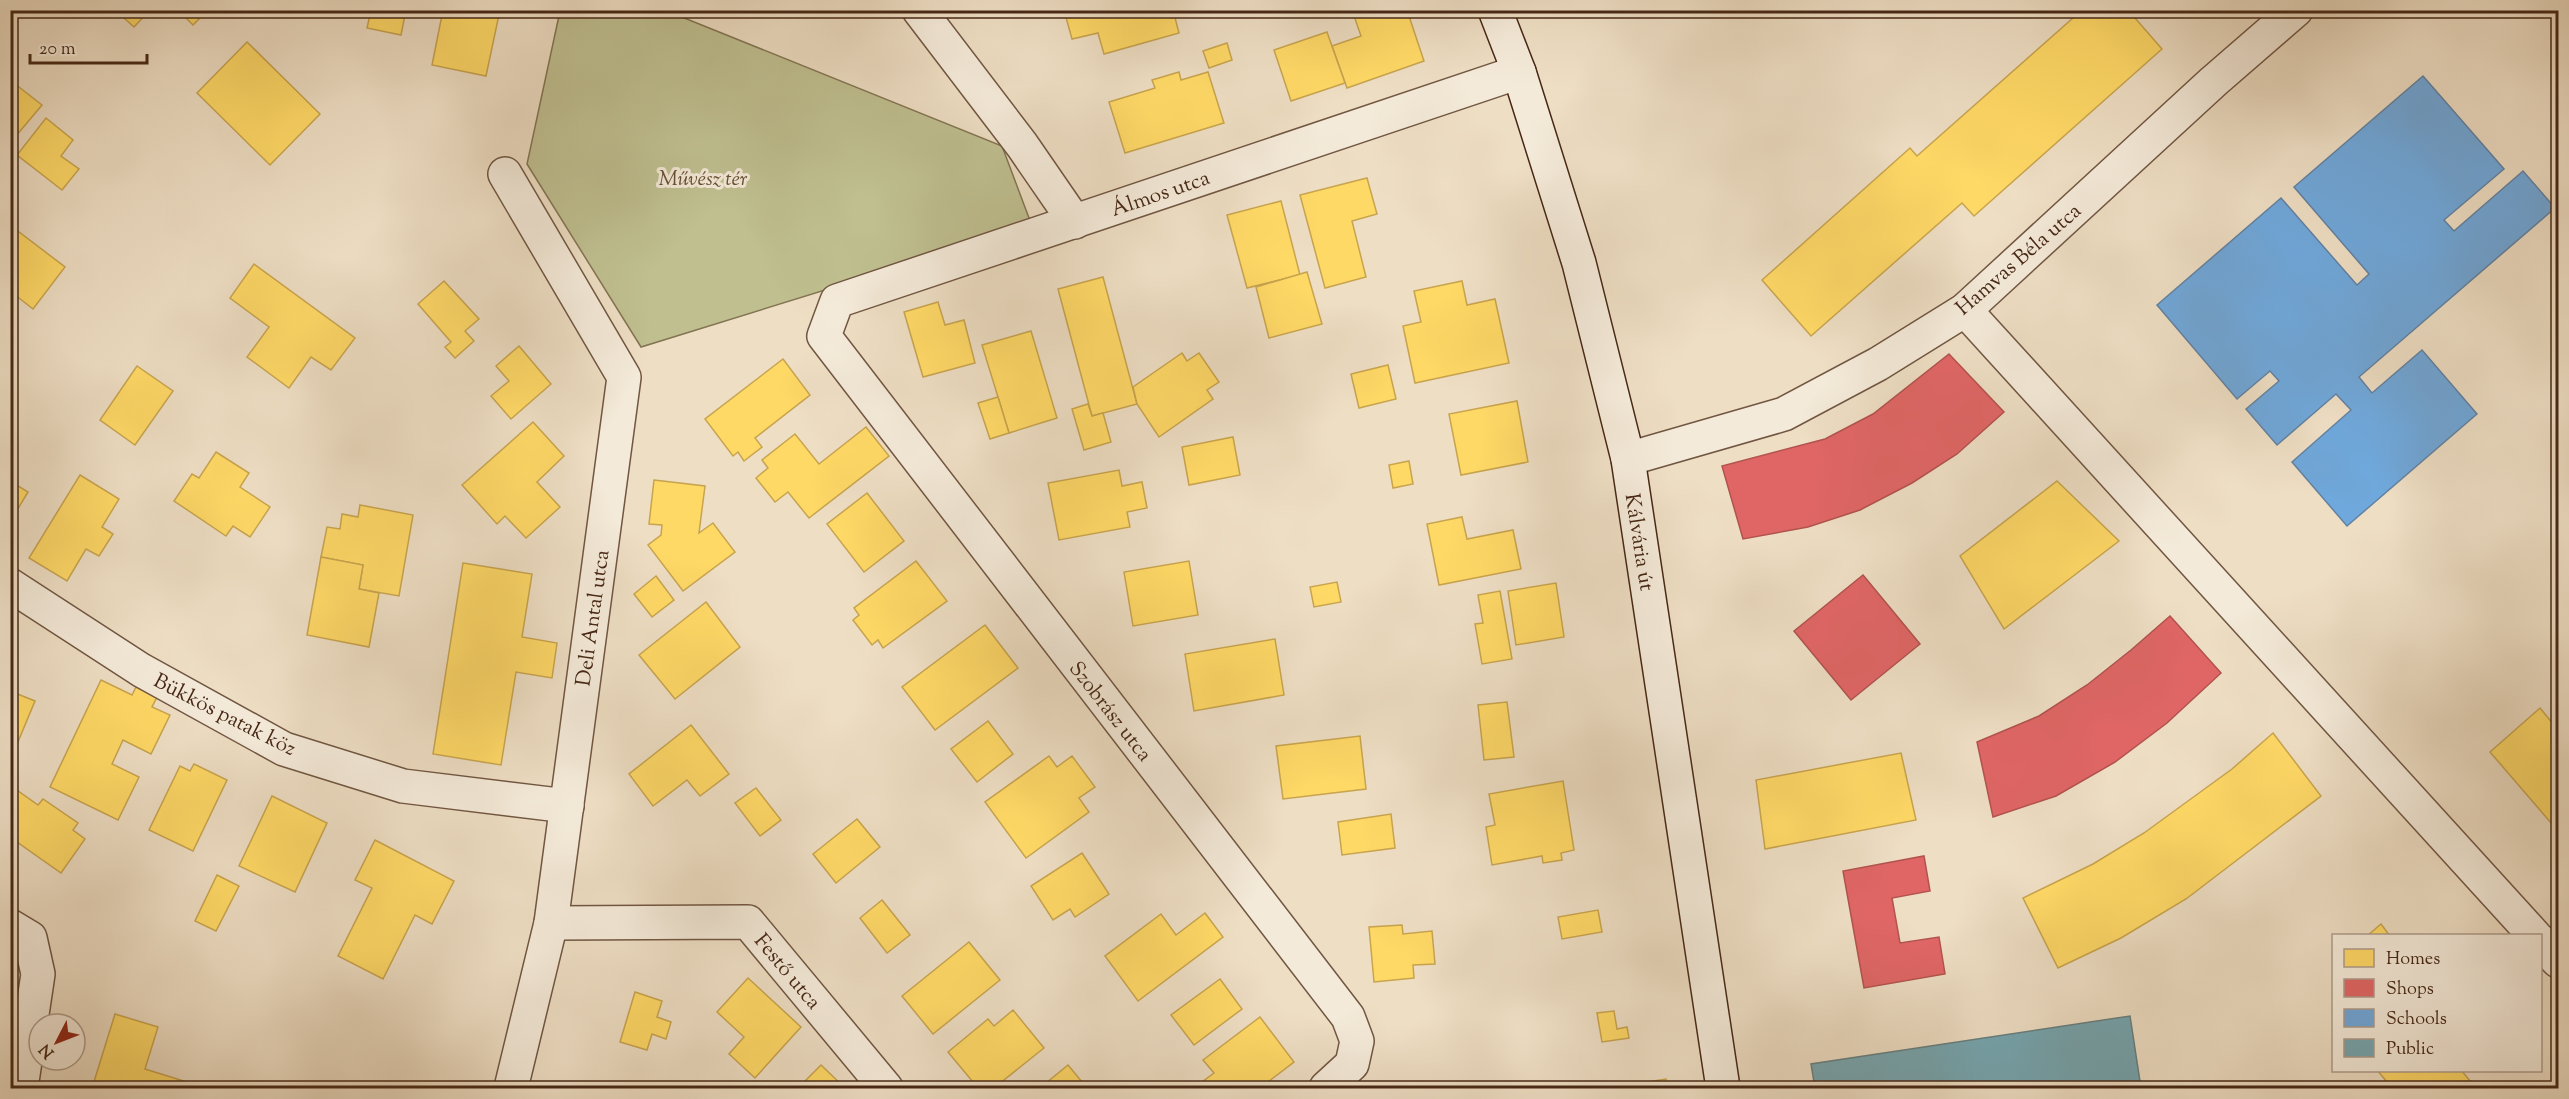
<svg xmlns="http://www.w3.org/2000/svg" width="2569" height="1099" font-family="'Sorts Mill Goudy',serif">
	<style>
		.green { fill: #bfbf90; stroke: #837453; stroke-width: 1.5 }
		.homes { fill: #ffd966; stroke: #c8a44e; stroke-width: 1.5 }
		.shops { fill: #e06666; stroke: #b2534e; stroke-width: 1.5 }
		.schools { fill: #6fa8dc; stroke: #6382a1; stroke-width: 1.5 }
		.public { fill: #76a5af; stroke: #688081; stroke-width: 1.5 }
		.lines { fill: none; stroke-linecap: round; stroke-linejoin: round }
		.street-casing { stroke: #715642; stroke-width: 36 }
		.secondary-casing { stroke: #472816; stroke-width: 36 }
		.street { stroke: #f4ead9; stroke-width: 33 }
		.secondary { stroke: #f4ead9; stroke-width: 33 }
		.labels { text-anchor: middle; stroke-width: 6; stroke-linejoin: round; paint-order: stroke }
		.park-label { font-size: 21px; font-style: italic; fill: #654e34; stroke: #f4ead9 }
		.street-label { font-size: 21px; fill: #472816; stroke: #f4ead9 }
	</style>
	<rect width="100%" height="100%" fill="#eedec4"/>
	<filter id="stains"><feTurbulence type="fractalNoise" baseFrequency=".00333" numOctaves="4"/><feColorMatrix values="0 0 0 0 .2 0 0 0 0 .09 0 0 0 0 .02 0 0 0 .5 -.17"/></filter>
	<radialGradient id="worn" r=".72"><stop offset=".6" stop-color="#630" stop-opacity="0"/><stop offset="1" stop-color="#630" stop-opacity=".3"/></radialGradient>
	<polygon class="green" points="560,11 667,11 1002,146 1032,226 641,347 527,164"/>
	<g class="homes">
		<polygon points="115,10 150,10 134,27"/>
		<polygon points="178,10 208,10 193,25"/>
		<polygon points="371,10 406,10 401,35 367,28"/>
		<polygon points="443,10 500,10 486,76 432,65"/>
		<polygon points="1064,10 1173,10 1179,33 1104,54 1098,33 1072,39"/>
		<polygon points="1362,10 1407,10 1424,61 1347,88 1332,46 1361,36 1353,13"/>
		<polygon points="2082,10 2128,10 2162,49 1974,216 1962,203 1811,336 1762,280 1910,148 1917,156"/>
		<polygon points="1327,32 1345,83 1291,101 1274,50"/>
		<polygon points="247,42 320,114 270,165 197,93"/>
		<polygon points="1227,43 1232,60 1209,68 1203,51"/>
		<polygon points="1179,72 1181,80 1208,72 1224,123 1125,153 1109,102 1155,88 1152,80"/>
		<polygon points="10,80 42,105 10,143"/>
		<polygon points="46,118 73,140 61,156 79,169 62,190 17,155"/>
		<polygon points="1367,178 1377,214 1352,221 1366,277 1325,288 1300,195"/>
		<polygon points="1281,201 1300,275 1247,288 1227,215"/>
		<polygon points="10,225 65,267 33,309 10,291"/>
		<polygon points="254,264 355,338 331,370 311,357 289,388 247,357 269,327 230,298"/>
		<polygon points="1307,272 1322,324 1269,338 1256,287"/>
		<polygon points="1103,277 1137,404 1092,416 1058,289"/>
		<polygon points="444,281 479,319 465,331 474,341 455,358 445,347 451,342 418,304"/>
		<polygon points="1462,281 1467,305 1495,299 1509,363 1415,383 1403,326 1421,322 1414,291"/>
		<polygon points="938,302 945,325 964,320 975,363 923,377 904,312"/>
		<polygon points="1031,331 1057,418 1009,433 982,345"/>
		<polygon points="519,346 551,384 511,419 491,396 509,381 496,366"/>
		<polygon points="1182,353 1187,361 1199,353 1219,382 1207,390 1213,399 1159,437 1137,404 1133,387"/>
		<polygon points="783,359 810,395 755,438 762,447 744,461 738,452 733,456 705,419"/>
		<polygon points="1388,365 1396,399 1359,408 1351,374"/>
		<polygon points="137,366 173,391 135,445 100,420"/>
		<polygon points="998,397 1009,433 990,439 978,403"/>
		<polygon points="1517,401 1528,462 1461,475 1449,414"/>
		<polygon points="1088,404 1092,416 1103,413 1111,442 1084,450 1072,409"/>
		<polygon points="533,422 564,456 537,482 560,507 526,538 505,516 497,524 462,485"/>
		<polygon points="866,427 889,456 809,518 788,492 775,502 756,478 768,468 762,460 795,434 819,464"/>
		<polygon points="1233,437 1240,475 1189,485 1182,447"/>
		<polygon points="216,452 249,473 240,487 270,507 250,537 233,526 226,536 174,501 192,474 199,478"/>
		<polygon points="1409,461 1413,484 1393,488 1389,465"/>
		<polygon points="1119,470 1122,486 1142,482 1147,508 1127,512 1130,527 1059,540 1048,483"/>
		<polygon points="80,475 119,499 102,527 113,534 99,556 86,549 67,581 29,558"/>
		<polygon points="654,480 705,486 699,533 713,523 735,552 683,591 648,545 661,535 662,525 649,524"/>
		<polygon points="10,481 28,492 10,522"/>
		<polygon points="2057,481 2119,541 2004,629 1960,556"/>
		<polygon points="867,493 904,541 864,572 827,524"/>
		<polygon points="360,505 413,515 399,596 359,589 363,565 321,557 327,527 340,529 342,514 358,517"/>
		<polygon points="1462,517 1467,539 1513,530 1521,569 1439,585 1427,524"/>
		<polygon points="321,557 363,565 359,589 379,593 369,647 307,635"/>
		<polygon points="916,561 947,601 883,648 878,640 872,645 853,620 859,615 854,608"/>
		<polygon points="1189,561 1198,615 1133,626 1124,572"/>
		<polygon points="463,563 532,574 522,637 557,643 552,678 516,672 501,765 433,754"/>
		<polygon points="656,576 674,600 652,617 634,594"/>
		<polygon points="1337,582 1341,602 1314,607 1310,587"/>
		<polygon points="1556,583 1564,637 1516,645 1508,591"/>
		<polygon points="1500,591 1512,659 1482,664 1475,624 1483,623 1478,595"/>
		<polygon points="706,602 740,647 675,699 639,655"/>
		<polygon points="985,625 1018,668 935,730 902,687"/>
		<polygon points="1275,639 1284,695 1194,711 1185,654"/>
		<polygon points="101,680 132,695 136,687 157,697 152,707 170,715 151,754 123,740 112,764 139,777 118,820 50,787"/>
		<polygon points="10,691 35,701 15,749 10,747"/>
		<polygon points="1507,702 1514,757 1484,760 1478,705"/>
		<polygon points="2540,708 2558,730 2558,831 2490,752"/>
		<polygon points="988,721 1013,754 977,782 951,749"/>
		<polygon points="691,725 729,774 700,796 687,780 653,806 629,774"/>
		<polygon points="2273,733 2321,796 2186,899 2121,938 2058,968 2023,898 2093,864 2144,833 2232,769"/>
		<polygon points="1360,736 1366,789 1283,799 1276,746"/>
		<polygon points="1901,753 1916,820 1765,849 1756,780"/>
		<polygon points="1049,756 1057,767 1072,756 1095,787 1079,798 1089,812 1026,858 985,802"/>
		<polygon points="194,764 227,780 193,851 149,830 180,766 190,771"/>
		<polygon points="1563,781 1574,850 1561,853 1562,860 1543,863 1542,856 1492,865 1486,827 1495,825 1489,794"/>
		<polygon points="14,788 38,805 43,799 78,823 73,830 85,839 61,873 10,837 10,793"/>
		<polygon points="756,788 781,820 760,836 735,803"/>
		<polygon points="272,796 327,823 295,892 239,866"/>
		<polygon points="1391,814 1395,848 1342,855 1338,822"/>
		<polygon points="857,819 880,847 836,883 813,854"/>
		<polygon points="375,840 454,881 432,924 415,915 383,979 338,956 372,888 355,880"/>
		<polygon points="1082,853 1109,894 1075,917 1070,909 1053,920 1031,886"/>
		<polygon points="217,875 239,886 216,931 195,921"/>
		<polygon points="882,900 910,935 887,953 860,918"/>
		<polygon points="1598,910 1602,932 1562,939 1558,917"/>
		<polygon points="1205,913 1223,937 1138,1001 1105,956 1161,914 1176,935"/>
		<polygon points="2381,924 2390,936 2367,936"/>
		<polygon points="1402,925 1403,934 1432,931 1435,964 1413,965 1414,978 1374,982 1369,927"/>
		<polygon points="969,942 1000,980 933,1034 902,996"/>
		<polygon points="748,978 801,1027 755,1078 729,1054 744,1037 717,1012"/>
		<polygon points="1220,979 1242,1009 1194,1045 1171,1015"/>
		<polygon points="635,992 662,1001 657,1017 671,1022 666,1039 652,1034 647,1050 620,1042"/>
		<polygon points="1013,1010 1044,1048 994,1088 978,1088 948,1052 988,1019 994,1026"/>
		<polygon points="1614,1011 1617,1029 1627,1027 1629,1038 1602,1042 1597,1013"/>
		<polygon points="115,1014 158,1027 145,1069 206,1088 92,1088"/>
		<polygon points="1260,1017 1294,1062 1260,1088 1207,1088 1202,1082 1214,1073 1203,1060"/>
		<polygon points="821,1065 845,1088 798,1088"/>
		<polygon points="1068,1065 1087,1088 1040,1088"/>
		<polygon points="2377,1070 2461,1070 2476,1088 2392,1088"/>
		<polygon points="1666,1079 1667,1088 1607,1088"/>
	</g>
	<g class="shops">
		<polygon points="1949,354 2004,412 1957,454 1912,483 1860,510 1808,527 1743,539 1722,466 1825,439 1873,414"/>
		<polygon points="1863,575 1920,644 1851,700 1794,631"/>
		<polygon points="2170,616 2221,673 2167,723 2115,762 2056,796 1993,817 1977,742 2039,716 2087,685 2131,650"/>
		<polygon points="1924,856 1930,891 1892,898 1900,943 1939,937 1945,974 1864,988 1843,871"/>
	</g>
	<polygon class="schools" points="2423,76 2504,169 2444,220 2454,231 2523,171 2555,208 2359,377 2372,393 2422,350 2477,414 2347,526 2292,462 2351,410 2336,394 2277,445 2246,409 2279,381 2270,371 2237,399 2157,305 2281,198 2357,285 2369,274 2294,187"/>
	<polygon class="public" points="2130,1016 2141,1088 1815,1088 1811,1064"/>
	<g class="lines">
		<g class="street-casing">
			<g id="street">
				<polyline points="919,10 1022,145 1075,222"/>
				<polyline points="505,174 624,377 551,923 511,1088"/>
				<polyline points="1965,310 2535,936"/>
				<polyline points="1628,459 1784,414 1878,364 1965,310 2213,82 2296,10"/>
				<polyline points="10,585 141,670 284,749 403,786 567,806"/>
				<polyline points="551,923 748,922 886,1088"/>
				<polyline points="10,926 30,938 38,974 21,1088"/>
				<polyline points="2540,941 2558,961"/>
				<polyline points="1326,1088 1352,1064 1357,1041 1348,1017 824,336 837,301 1519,72"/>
			</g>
		</g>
		<g class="secondary-casing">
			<polyline id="secondary" points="1495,10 1519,72 1579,263 1628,459 1723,1088"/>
		</g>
		<use href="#street" class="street"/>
		<use href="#secondary" class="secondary"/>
	</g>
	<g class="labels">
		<g class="park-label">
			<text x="703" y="185">Művész tér</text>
		</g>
		<g class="street-label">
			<text transform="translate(1160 193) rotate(-19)" y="7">Álmos utca</text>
			<text transform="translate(2018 259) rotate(-41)" y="7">Hamvas Béla utca</text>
			<text transform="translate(1640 542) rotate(81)" y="7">Kálvária út</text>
			<text transform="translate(592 618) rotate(-82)" y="7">Deli Antal utca</text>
			<text transform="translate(1111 711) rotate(52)" y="7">Szobrász utca</text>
			<text transform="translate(225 714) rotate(27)" y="7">Bükkös patak köz</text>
			<text transform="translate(788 971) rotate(50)" y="7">Festő utca</text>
		</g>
	</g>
	<rect width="2569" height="1099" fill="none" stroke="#eedec4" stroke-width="36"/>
	<rect x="12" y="12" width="2545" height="1075" fill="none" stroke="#472816" stroke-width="3"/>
	<rect x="18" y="18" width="2533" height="1063" fill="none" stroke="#472816" stroke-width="1.5"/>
	<rect x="2332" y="934" width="210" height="138" fill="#f4ead9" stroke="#af9c8b" stroke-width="1.5"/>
	<rect x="2344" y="949" width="30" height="18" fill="#ffd966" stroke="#af9c8b" stroke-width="1.5"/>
	<text x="2386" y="964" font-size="18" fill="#472816">Homes</text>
	<rect x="2344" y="979" width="30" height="18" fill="#e06666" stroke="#af9c8b" stroke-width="1.5"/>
	<text x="2386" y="994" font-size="18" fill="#472816">Shops</text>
	<rect x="2344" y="1009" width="30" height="18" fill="#6fa8dc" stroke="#af9c8b" stroke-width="1.5"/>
	<text x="2386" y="1024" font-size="18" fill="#472816">Schools</text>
	<rect x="2344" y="1039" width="30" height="18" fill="#76a5af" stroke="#af9c8b" stroke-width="1.5"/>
	<text x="2386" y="1054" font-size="18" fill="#472816">Public</text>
	<g transform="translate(57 1042) rotate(228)"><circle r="28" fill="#f4ead9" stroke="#af9c8b" stroke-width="1.5"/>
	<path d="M0-4.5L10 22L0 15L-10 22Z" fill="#8f2418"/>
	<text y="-9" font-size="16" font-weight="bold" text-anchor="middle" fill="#472816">N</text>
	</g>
	<path d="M30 54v9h117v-9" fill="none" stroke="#472816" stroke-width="3"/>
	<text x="39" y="54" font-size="18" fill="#472816" stroke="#f4ead9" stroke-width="4.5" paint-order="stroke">20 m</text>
	<rect width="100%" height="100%" filter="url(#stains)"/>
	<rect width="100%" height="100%" fill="url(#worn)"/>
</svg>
